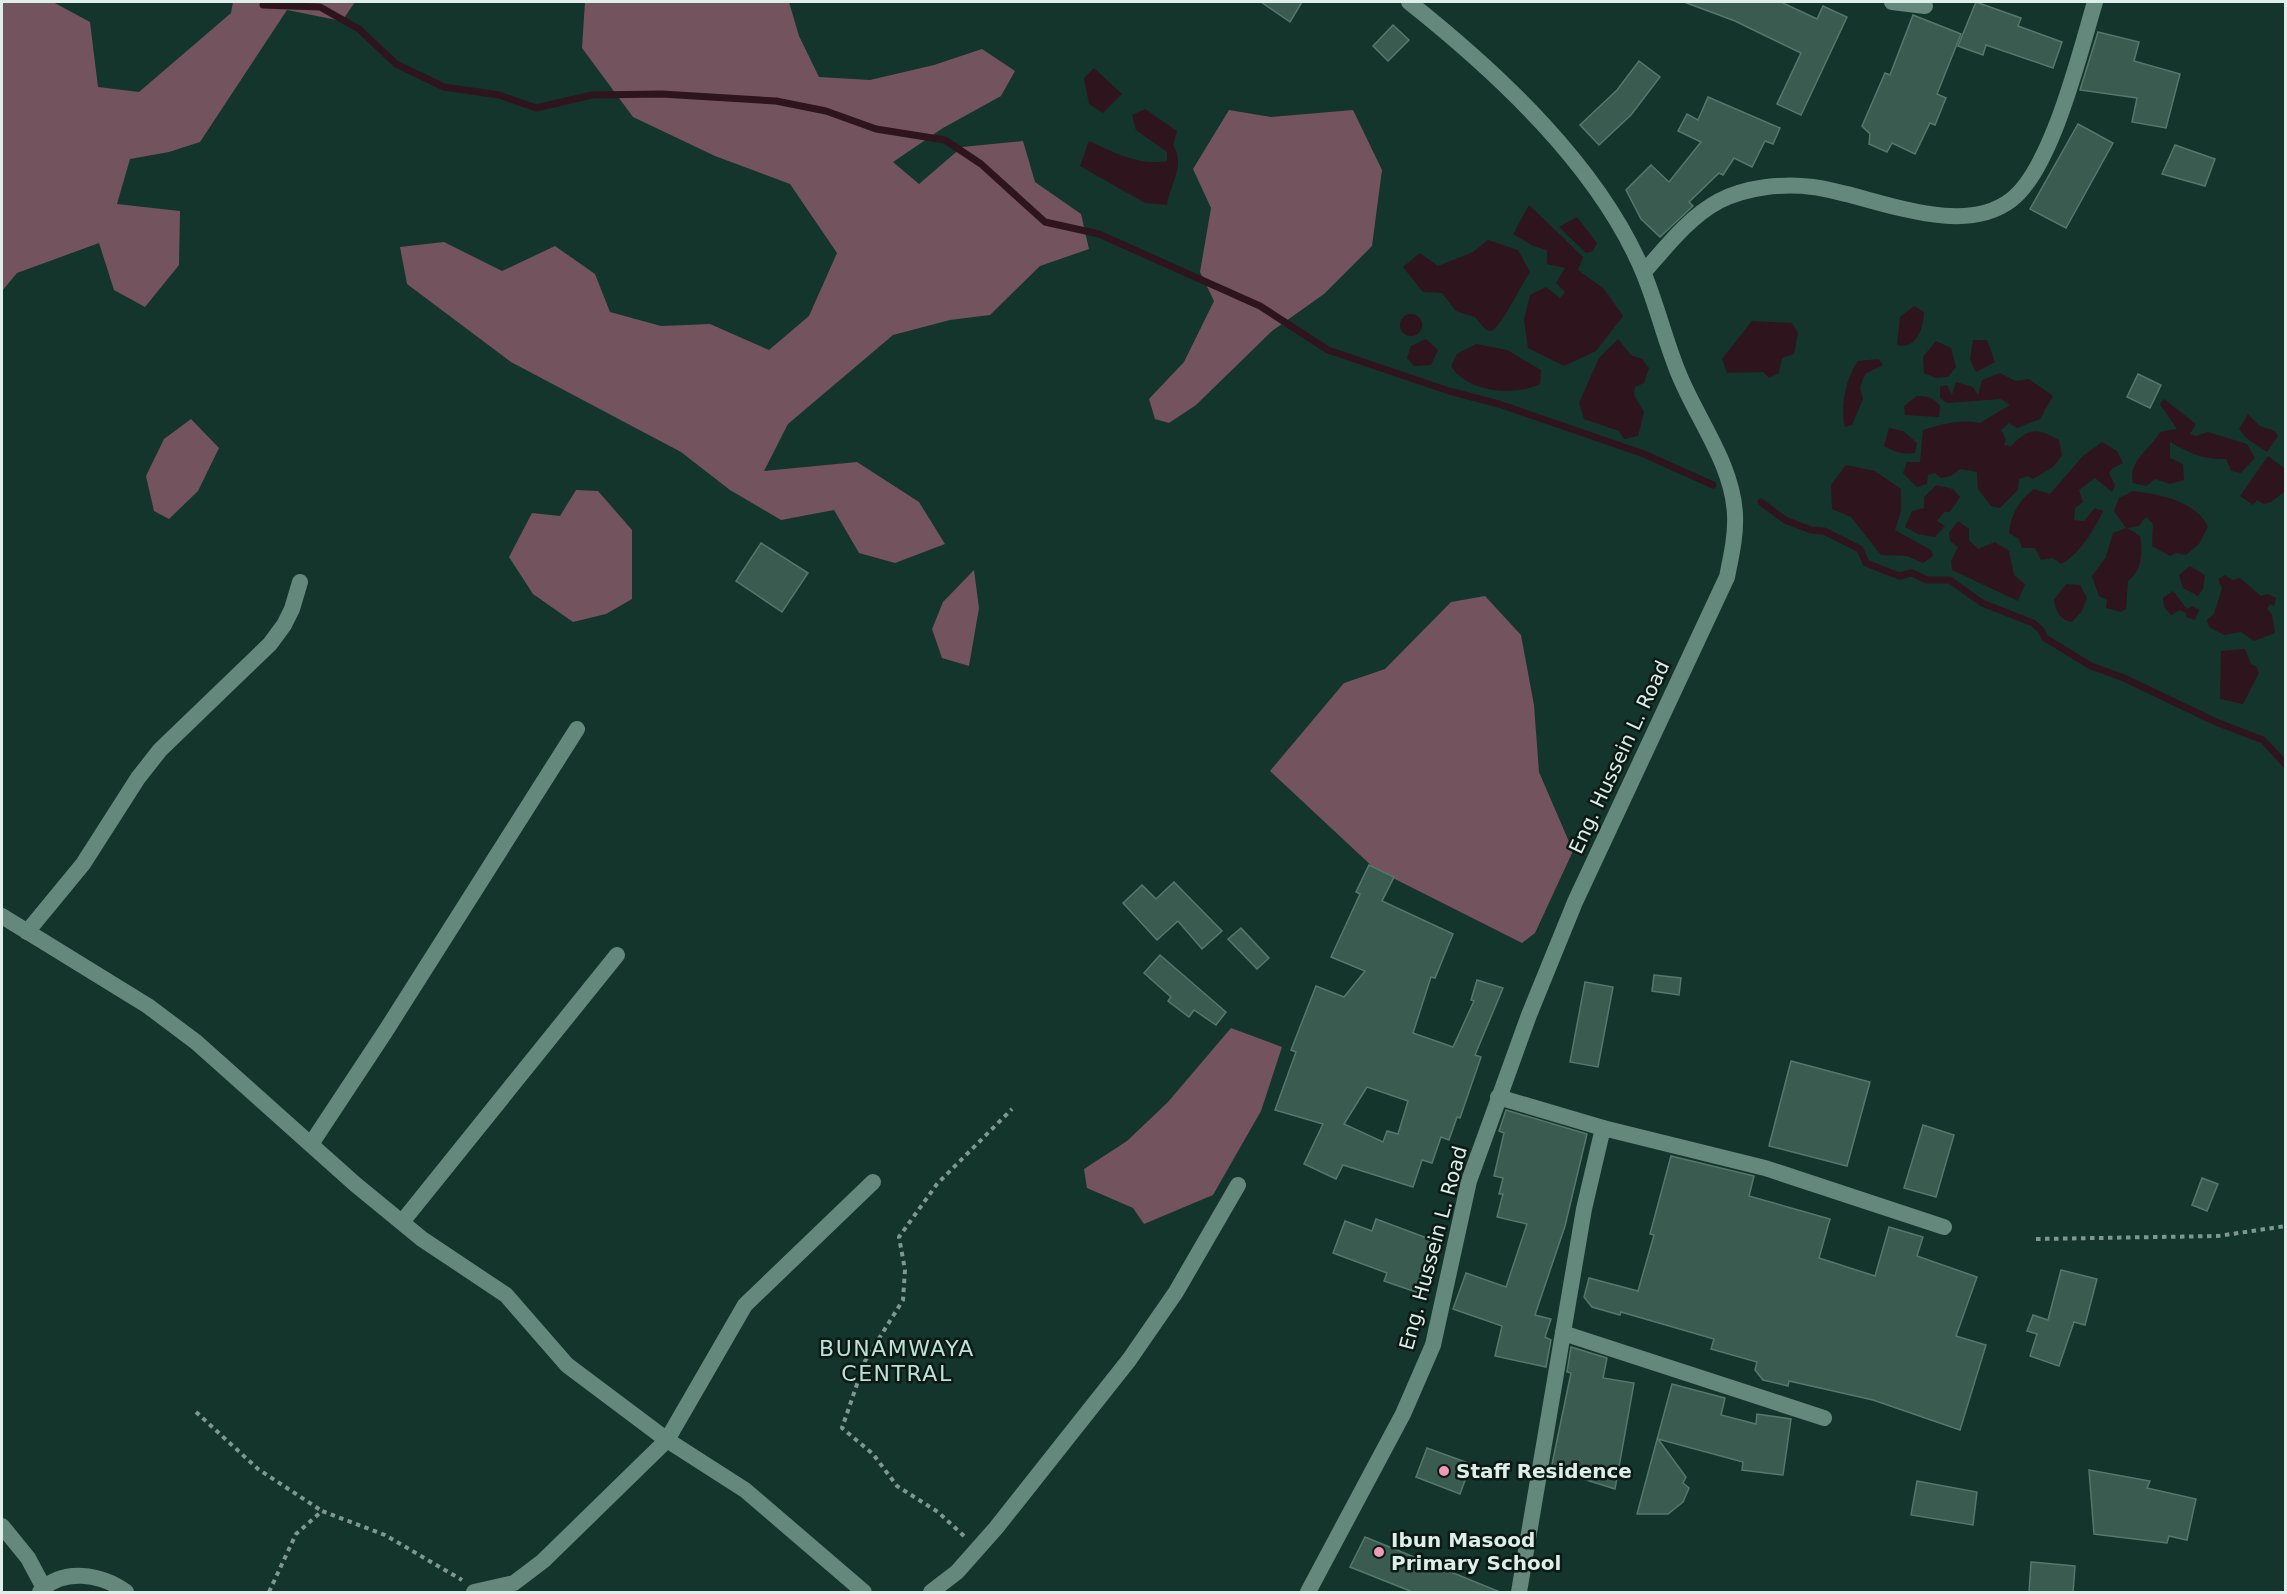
<svg xmlns="http://www.w3.org/2000/svg" width="2287" height="1594" font-family="'DejaVu Sans',sans-serif">
	<style>
		.forest { fill: #73535d }
		.water { fill: #2e141d }
		.lines { fill: none; stroke-linecap: round; stroke-linejoin: round }
		.stream { stroke: #2e141d; stroke-width: 7 }
		.building { fill: #3a5b50; stroke: #55776c; stroke-width: 1.5; fill-rule: evenodd }
		.path { stroke: #7e978f; stroke-width: 4; stroke-dasharray: 4.5 4.5; stroke-linecap: butt }
		.street { stroke: #65887c; stroke-width: 16 }
		.poi-dot { fill: #f09ab7; stroke: #0c1915; stroke-width: 2 }
		.labels { text-anchor: middle; stroke-width: 5; stroke-linejoin: round; paint-order: stroke }
		.street-label { font-size: 20px; fill: #ddefe8; stroke: #0c1915 }
		.poi-label { font-size: 20px; font-weight: bold; fill: #ddefe8; stroke: #0c1915; text-anchor: start }
		.quarter-label { font-size: 22px; letter-spacing: 1.5px; fill: #bde2d5; stroke: #0c1915 }
	</style>
	<rect width="100%" height="100%" fill="#14352b"/>
	<g class="forest">
		<polygon points="2,2 53,2 90,22 98,87 139,92 231,13 233,2 355,2 342,21 287,10 200,142 169,152 130,159 117,204 180,211 179,265 145,307 114,290 99,243 17,273 2,291"/>
		<polygon points="585,2 789,2 799,36 819,77 870,80 934,65 982,49 1015,71 1001,96 943,128 893,162 919,184 962,147 1023,141 1035,182 1081,214 1089,249 1040,266 990,315 950,320 893,335 788,424 764,471 857,462 919,502 945,544 895,563 859,553 834,510 781,520 730,490 681,452 511,362 407,284 400,247 444,242 502,271 555,246 595,274 610,312 661,326 710,324 769,350 809,316 837,253 790,184 715,156 633,117 582,48"/>
		<polygon points="1229,110 1271,117 1353,110 1382,170 1372,246 1324,294 1272,331 1196,405 1169,423 1155,419 1149,399 1184,362 1214,301 1200,272 1211,208 1193,169"/>
		<polygon points="191,419 219,448 198,491 169,519 154,511 146,476 164,439"/>
		<polygon points="576,490 598,491 632,530 632,599 606,614 573,622 533,594 509,557 532,513 560,516"/>
		<polygon points="974,570 979,608 969,666 942,658 932,629 943,602"/>
		<polygon points="1485,596 1521,635 1534,705 1539,772 1573,851 1535,933 1522,943 1375,869 1270,771 1344,683 1385,669 1451,602"/>
		<polygon points="1231,1028 1282,1047 1261,1111 1213,1195 1144,1224 1133,1208 1087,1188 1084,1169 1127,1141 1168,1102"/>
	</g>
	<g class="water">
		<polygon points="1094,68 1122,94 1103,113 1089,104 1084,78"/>
		<path d="M 1145,109 L 1177,131 L 1173,145 C 1186,166 1170,184 1167,205 L 1145,203 L 1080,166 L 1089,141 C 1113,152 1141,167 1167,161 L 1167,152 L 1136,130 L 1132,115 Z"/>
		<polygon points="1529,205 1583,257 1578,270 1604,289 1623,316 1596,351 1564,366 1528,348 1524,320 1530,295 1546,287 1560,298 1565,292 1556,283 1565,268 1547,264 1547,250 1533,246 1513,234"/>
		<polygon points="1577,217 1597,243 1593,251 1586,253 1559,227"/>
		<path d="M 1488,240 L 1518,250 L 1530,272 C 1517,291 1508,316 1492,331 L 1486,330 L 1475,317 L 1456,311 L 1442,293 L 1423,292 L 1403,267 L 1420,253 L 1438,266 L 1473,252 Z"/>
		<path d="M 1914,306 L 1924,312 C 1923,327 1918,350 1897,345 L 1900,317 Z"/>
		<circle cx="1411" cy="325" r="11"/>
		<polygon points="1752,321 1792,323 1798,333 1794,354 1782,358 1779,373 1769,378 1763,372 1727,373 1722,359"/>
		<polygon points="1426,339 1438,350 1431,365 1414,366 1407,358 1411,346"/>
		<polygon points="1618,339 1631,355 1642,359 1649,368 1644,383 1635,387 1634,395 1644,412 1638,436 1624,439 1619,431 1584,419 1579,403 1599,358"/>
		<polygon points="1973,340 1987,340 1995,362 1976,372 1970,360"/>
		<polygon points="1936,341 1951,348 1956,367 1948,377 1936,378 1924,373 1923,357"/>
		<path d="M 1476,344 L 1507,350 L 1541,370 L 1540,384 C 1513,397 1467,392 1451,366 L 1457,354 Z"/>
		<path d="M 1879,359 L 1883,365 L 1865,374 L 1860,387 L 1863,399 L 1852,425 L 1845,427 C 1840,406 1846,378 1858,361 Z"/>
		<path d="M 2000,373 L 2015,381 L 2029,379 L 2053,396 L 2040,419 L 2017,428 L 2009,423 L 2001,430 L 2006,439 L 2004,445 L 2011,446 C 2030,427 2037,428 2059,440 L 2062,455 L 2053,467 L 2033,479 L 2028,476 L 2019,479 L 2018,490 L 2000,508 L 1991,506 L 1978,489 L 1977,472 L 1960,469 L 1951,476 L 1941,478 L 1935,473 L 1928,475 L 1927,484 L 1917,487 L 1903,473 L 1907,462 L 1920,462 L 1923,430 C 1944,424 1959,419 1980,423 L 2010,405 L 2001,399 L 1947,403 L 1940,398 L 1940,387 L 1947,385 L 1952,395 L 1956,382 L 1973,387 L 1978,395 L 1982,380 Z"/>
		<path d="M 1917,396 C 1927,396 1933,397 1940,406 L 1939,417 L 1905,415 L 1904,406 Z"/>
		<path d="M 2164,399 L 2196,424 L 2190,434 L 2196,436 L 2208,432 L 2247,444 L 2255,458 L 2241,473 L 2231,471 L 2226,459 C 2203,460 2190,453 2170,442 L 2170,458 L 2183,464 L 2184,480 L 2170,484 L 2155,479 L 2146,486 L 2133,483 C 2128,460 2150,450 2160,432 L 2177,429 L 2160,404 Z"/>
		<polygon points="2248,414 2260,426 2275,431 2278,436 2267,452 2246,438 2239,429"/>
		<path d="M 1889,428 L 1903,431 L 1917,443 L 1915,453 C 1903,455 1895,452 1884,446 Z"/>
		<path d="M 2102,442 L 2117,451 L 2123,463 L 2113,468 L 2109,473 L 2115,485 L 2112,492 L 2095,478 L 2079,490 L 2083,502 L 2075,508 L 2074,520 L 2084,521 L 2095,508 L 2103,511 C 2095,529 2078,556 2061,564 L 2053,558 L 2041,560 L 2035,548 L 2022,548 L 2019,539 L 2009,533 C 2011,514 2019,500 2034,489 L 2050,494 L 2083,456 Z"/>
		<polygon points="2268,456 2284,468 2284,492 2271,502 2264,504 2257,500 2253,505 2240,496"/>
		<polygon points="1846,465 1875,471 1901,489 1901,511 1895,530 1931,550 1933,556 1923,563 1907,556 1881,555 1851,517 1832,509 1831,485"/>
		<polygon points="1936,485 1953,489 1960,497 1950,512 1944,512 1937,521 1945,526 1935,537 1918,534 1905,527 1912,511 1924,508 1924,497"/>
		<path d="M 2133,491 C 2159,494 2196,501 2208,527 L 2199,544 L 2186,555 L 2176,553 L 2170,556 L 2152,546 L 2153,524 L 2146,517 L 2139,526 L 2127,528 L 2140,536 C 2143,551 2142,571 2128,581 L 2126,609 L 2121,612 L 2106,608 L 2107,600 L 2099,596 L 2092,576 L 2106,557 L 2113,533 L 2126,528 L 2114,511 L 2119,498 Z"/>
		<polygon points="1958,521 1969,529 1969,540 1978,549 1995,542 2009,551 2014,575 2025,584 2018,601 1952,570 1951,561 1958,547 1950,541 1949,533"/>
		<polygon points="2190,566 2205,575 2203,589 2198,596 2183,588 2179,575"/>
		<polygon points="2225,575 2232,580 2240,578 2261,596 2268,594 2276,598 2274,606 2270,604 2267,609 2272,614 2275,633 2254,641 2241,632 2224,635 2209,627 2207,620 2214,614 2222,588 2218,579"/>
		<path d="M 2066,584 L 2080,585 L 2087,598 L 2082,611 L 2072,622 C 2060,620 2056,612 2054,600 Z"/>
		<polygon points="2173,591 2187,609 2192,606 2199,610 2195,620 2186,617 2186,613 2180,610 2171,615 2164,607 2163,598"/>
		<polygon points="2245,649 2251,664 2256,666 2259,673 2243,704 2220,699 2221,651"/>
	</g>
	<g class="lines">
		<g class="stream">
			<polyline points="263,5 320,7 359,29 396,64 444,87 499,95 536,108 592,95 662,94 776,101 826,111 876,129 945,140 981,164 1045,222 1099,234 1260,306 1328,350 1449,391 1499,404 1644,454 1713,485"/>
			<polyline points="1761,502 1785,520 1811,530 1824,531 1860,549 1866,563 1899,576 1912,573 1927,580 1950,580 1982,603 2033,623 2041,630 2045,638 2091,666 2124,678 2216,722 2263,740 2286,765"/>
		</g>
	</g>
	<g class="building">
		<polygon points="1261,2 1302,2 1290,22"/>
		<polygon points="1684,2 1781,2 1817,19 1823,6 1847,17 1801,115 1777,104 1801,53 1735,21"/>
		<polygon points="1976,2 2021,18 2018,26 2062,42 2053,68 1986,45 1983,55 1958,46"/>
		<polygon points="1913,15 1961,34 1937,94 1946,98 1935,125 1930,123 1915,154 1892,143 1887,152 1869,144 1870,134 1862,126 1885,73 1890,75"/>
		<polygon points="1393,25 1409,40 1388,61 1373,46"/>
		<polygon points="2098,32 2139,42 2134,61 2180,74 2166,128 2132,122 2137,98 2080,90"/>
		<polygon points="1639,61 1660,77 1631,115 1599,145 1580,125 1617,90"/>
		<polygon points="1708,97 1780,128 1773,144 1765,141 1752,167 1734,158 1723,175 1719,173 1689,202 1693,206 1660,237 1641,219 1626,190 1651,165 1669,182 1701,142 1678,131 1687,114 1698,120"/>
		<polygon points="2078,124 2113,143 2066,228 2030,209"/>
		<polygon points="2175,145 2215,159 2205,186 2162,174"/>
		<polygon points="2138,374 2161,385 2150,408 2127,397"/>
		<polygon points="761,543 808,573 782,612 736,581"/>
		<path d="M 1369,865 L 1394,877 L 1382,901 L 1453,934 L 1435,978 L 1431,977 L 1413,1033 L 1453,1047 L 1474,1001 L 1471,1000 L 1477,980 L 1503,988 L 1475,1055 L 1481,1057 L 1460,1118 L 1457,1117 L 1449,1140 L 1441,1137 L 1432,1163 L 1422,1160 L 1413,1187 L 1343,1165 L 1336,1179 L 1304,1164 L 1323,1124 L 1275,1110 L 1296,1052 L 1291,1050 L 1316,986 L 1344,997 L 1365,971 L 1331,957 L 1360,894 L 1356,892 ZM 1367,1087 L 1408,1101 L 1398,1134 L 1387,1131 L 1383,1142 L 1344,1124 Z"/>
		<polygon points="1174,882 1222,931 1202,949 1178,921 1157,940 1123,903 1142,885 1156,899"/>
		<polygon points="1241,928 1269,958 1257,969 1228,939"/>
		<polygon points="1160,955 1226,1012 1216,1025 1194,1010 1189,1017 1168,1001 1171,997 1144,973"/>
		<polygon points="1654,975 1681,978 1679,995 1652,991"/>
		<polygon points="1585,982 1613,987 1598,1067 1570,1062"/>
		<polygon points="1791,1061 1870,1082 1847,1166 1769,1146"/>
		<polygon points="1506,1110 1587,1134 1565,1226 1535,1315 1551,1319 1545,1337 1551,1340 1546,1367 1495,1356 1502,1326 1453,1309 1466,1273 1506,1287 1527,1224 1497,1217 1503,1194 1499,1194 1503,1178 1494,1176 1504,1133 1499,1131"/>
		<polygon points="1923,1125 1954,1135 1936,1197 1904,1188"/>
		<polygon points="1671,1156 1754,1176 1749,1196 1830,1219 1819,1258 1875,1276 1889,1227 1923,1237 1917,1256 1977,1277 1956,1336 1986,1345 1960,1430 1873,1400 1789,1381 1788,1386 1763,1380 1755,1370 1757,1362 1711,1349 1714,1339 1621,1312 1620,1315 1592,1307 1584,1297 1589,1278 1638,1291 1654,1235 1650,1234"/>
		<polygon points="2202,1178 2218,1184 2207,1211 2192,1205"/>
		<polygon points="1376,1219 1435,1241 1416,1292 1384,1281 1387,1273 1333,1253 1345,1221 1372,1231"/>
		<polygon points="2061,1270 2097,1279 2085,1325 2074,1322 2059,1366 2030,1356 2037,1334 2027,1331 2033,1315 2048,1320"/>
		<polygon points="1571,1347 1607,1358 1603,1378 1634,1383 1615,1489 1551,1469 1571,1373 1567,1372"/>
		<polygon points="1672,1384 1725,1398 1721,1415 1756,1424 1757,1414 1791,1419 1783,1475 1742,1470 1743,1462 1658,1439 1686,1477 1683,1483 1689,1488 1683,1502 1668,1514 1637,1514"/>
		<polygon points="1427,1448 1471,1464 1460,1494 1416,1477"/>
		<polygon points="2089,1470 2150,1481 2147,1488 2196,1499 2187,1540 2169,1536 2167,1543 2094,1534"/>
		<polygon points="1917,1481 1977,1492 1973,1525 1911,1515"/>
		<polygon points="1365,1537 1500,1592 1500,1593 1415,1593 1350,1567"/>
		<polygon points="2031,1562 2075,1566 2073,1593 2029,1593"/>
	</g>
	<g class="lines">
		<g class="path">
			<polyline points="2036,1239 2218,1236 2286,1226"/>
			<polyline points="196,1412 258,1469 322,1511"/>
			<polyline points="964,1536 938,1512 897,1486 873,1454 842,1428 865,1361 903,1300 905,1270 899,1237 937,1184 1012,1109"/>
			<polyline points="269,1592 296,1534 322,1511 385,1535 462,1580"/>
		</g>
		<g class="street">
			<polyline points="1892,2 1925,6"/>
			<path d="M 1644,272 C 1666,247 1689,217 1719,201 C 1746,187 1783,183 1813,187 C 1869,194 1959,240 2011,200 C 2052,169 2080,52 2095,2"/>
			<polyline points="2,916 148,1006 196,1042 355,1184 422,1239 506,1295 567,1365 667,1440 745,1490 864,1592"/>
			<polyline points="27,932 83,864 138,778 160,750 270,644 284,625 292,609 300,582"/>
			<polyline points="1498,1097 1603,1128 1584,1209 1519,1592"/>
			<polyline points="1603,1128 1765,1168 1944,1227"/>
			<polyline points="311,1144 385,1032 577,729"/>
			<polyline points="402,1222 617,955"/>
			<polyline points="1563,1333 1824,1418"/>
			<polyline points="2,1526 28,1558 44,1588"/>
			<path d="M 40,1592 C 62,1567 102,1574 126,1592"/>
			<polyline points="474,1592 514,1583 543,1561 667,1440 745,1305 873,1182"/>
			<polyline points="931,1592 957,1572 996,1528 1129,1360 1176,1292 1238,1185"/>
			<path d="M 1308,1592 L 1403,1414 L 1433,1345 L 1469,1181 L 1529,1015 L 1575,902 L 1727,577 C 1731,557 1736,536 1735,515 C 1733,464 1696,418 1678,372 C 1665,340 1657,306 1644,274 C 1600,167 1497,72 1409,2"/>
		</g>
	</g>
	<g class="poi-dot">
		<circle cx="1444" cy="1471" r="6"/>
		<circle cx="1379" cy="1552" r="6"/>
	</g>
	<g class="labels">
		<g class="street-label">
			<text transform="translate(1619 757) rotate(-65)" y="7">Eng. Hussein L. Road</text>
			<text transform="translate(1433 1248) rotate(-75)" y="7">Eng. Hussein L. Road</text>
		</g>
		<g class="poi-label">
			<text x="1456" y="1478">Staff Residence</text>
			<text x="1391" y="1547">Ibun Masood<tspan x="1391" dy="23">Primary School</tspan></text>
		</g>
		<g class="quarter-label">
			<text x="897" y="1356">BUNAMWAYA<tspan x="897" dy="25">CENTRAL</tspan></text>
		</g>
	</g>
	<rect width="2287" height="1594" fill="none" stroke="#ddefe8" stroke-width="6"/>
</svg>
